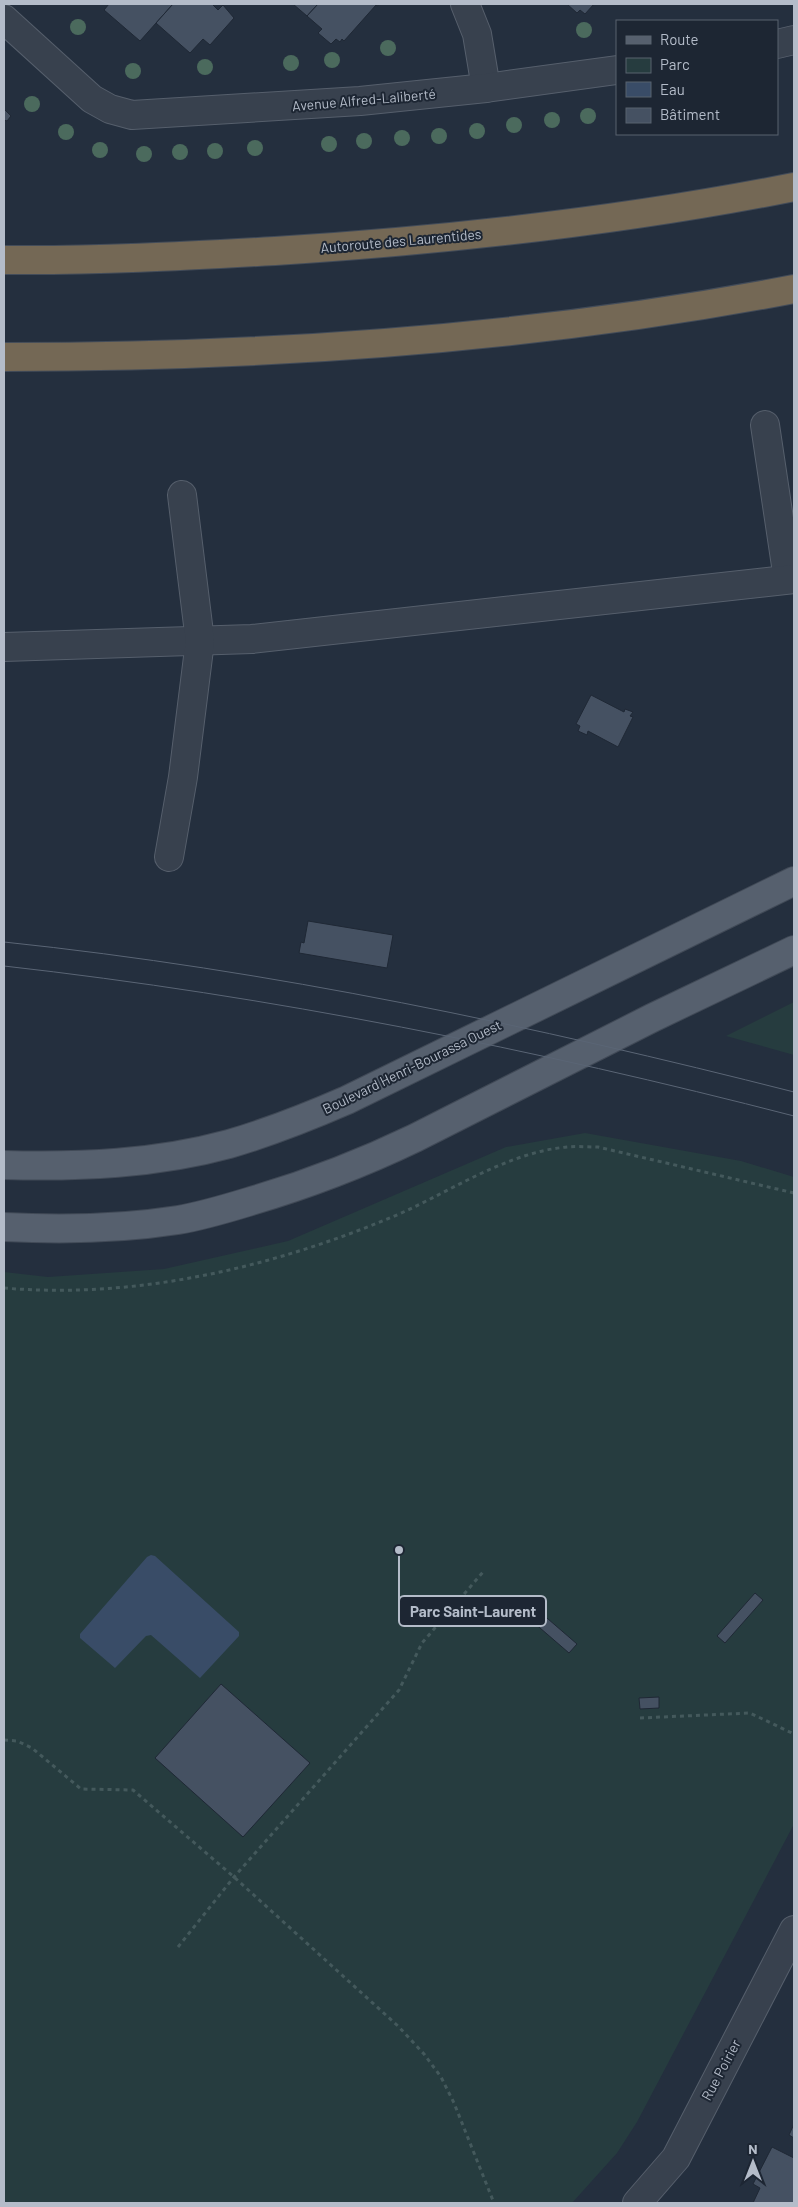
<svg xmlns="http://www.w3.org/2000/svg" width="798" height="2207" font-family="Barlow,sans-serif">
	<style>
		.green { fill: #263c3f }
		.water { fill: #394c67 }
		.building { fill: #455162; stroke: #1f2835 }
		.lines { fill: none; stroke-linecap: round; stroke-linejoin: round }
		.minor-casing { stroke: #565f6c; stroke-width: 30 }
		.major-casing { stroke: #414a57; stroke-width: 30 }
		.highway-casing { stroke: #434c59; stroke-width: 30 }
		.path { stroke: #44595c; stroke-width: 3; stroke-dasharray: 4 4; stroke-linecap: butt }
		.minor { stroke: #38414e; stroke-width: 28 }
		.major { stroke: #56606e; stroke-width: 28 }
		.highway { stroke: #746855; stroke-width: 28 }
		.tram { stroke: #5a6575; stroke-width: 1 }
		.tree { fill: #4b6a5d }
		.labels { text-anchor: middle; stroke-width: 4; stroke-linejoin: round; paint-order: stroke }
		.street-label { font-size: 14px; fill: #b4bcc9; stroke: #1d2633 }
		.leader { fill: none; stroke: #b4bcc9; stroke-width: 2 }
		.callout-dot { fill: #b4bcc9; stroke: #1d2633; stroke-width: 2 }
		.callout { fill: #1d2633; stroke: #b4bcc9; stroke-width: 2 }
		.callout-label { font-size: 15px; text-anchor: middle; font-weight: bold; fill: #b4bcc9 }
	</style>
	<rect width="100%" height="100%" fill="#242f3e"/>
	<g class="green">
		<polygon points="794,1002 794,1055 726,1036"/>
		<polygon points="585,1133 741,1161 794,1177 794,1824 637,2122 617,2153 572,2203 4,2203 4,1272 48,1277 164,1269 288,1241 506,1147"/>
	</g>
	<polygon class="water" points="151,1555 155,1556 239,1632 239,1636 200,1678 151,1635 146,1636 115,1668 80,1638 80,1634 147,1557"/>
	<g class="building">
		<polygon points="109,4 173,4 140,41 104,10"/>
		<polygon points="173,4 212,4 218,10 223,5 234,18 210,45 203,39 190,53 156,23"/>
		<polygon points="293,4 318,4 307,16"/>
		<polygon points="318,4 380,4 377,6 376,5 344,41 342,39 340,42 336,39 331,44 318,33 322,29 307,16"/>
		<polygon points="567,4 594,4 585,14 580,10 577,13"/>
		<polygon points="4,109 11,116 7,121 4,120"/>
		<polygon points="591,695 624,712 625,709 633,712 630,716 633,717 618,747 588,731 587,735 578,731 580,726 576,724"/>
		<polygon points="308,921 393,935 387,968 299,953 301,942 304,943"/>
		<polygon points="755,1593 763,1600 725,1643 717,1636"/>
		<polygon points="533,1606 577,1644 569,1653 525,1615"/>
		<polygon points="221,1684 310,1763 243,1837 155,1758"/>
		<polygon points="659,1697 659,1708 640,1709 639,1698"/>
		<polygon points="794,2124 794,2138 789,2135"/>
		<polygon points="772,2147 794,2158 794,2203 753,2203 760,2188 753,2184"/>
	</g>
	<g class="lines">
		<g class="minor-casing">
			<g id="minor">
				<polyline points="465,4 477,34 486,88"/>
				<polyline points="4,19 92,99 110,109 132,115 360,101 486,88 617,70"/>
				<polyline points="777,44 794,40"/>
				<polyline points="765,425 788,579"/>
				<polyline points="4,647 252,639 794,579"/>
				<polyline points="169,857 183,777 200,641 182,495"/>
				<polyline points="637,2203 676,2158 794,1930"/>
			</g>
		</g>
		<g class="major-casing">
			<g id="major">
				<path d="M 4,1165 C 80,1167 156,1164 229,1144 C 270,1132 308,1117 347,1100 L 794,881"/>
				<path d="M 4,1227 C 62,1230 120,1229 178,1220 C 202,1216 225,1209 248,1202 C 306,1185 361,1164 415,1138 L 652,1018 L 794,950"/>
			</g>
		</g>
		<g class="highway-casing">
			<g id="highway">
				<path d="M 4,260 C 94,261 185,256 275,251 C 449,240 623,221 794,187"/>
				<path d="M 4,357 C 268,357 534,339 794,289"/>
			</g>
		</g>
		<g class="path">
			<path d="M 4,1288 C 134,1299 265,1269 385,1220 C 445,1196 502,1153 567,1147 C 577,1146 588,1147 598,1147 L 794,1193"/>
			<polyline points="640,1718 750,1713 794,1734"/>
			<polyline points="4,1740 17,1741 32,1748 81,1789 133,1790 234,1877 398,2026 424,2054 441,2077 454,2103 494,2203"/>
			<polyline points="178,1947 234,1877 399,1690 422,1643 483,1572"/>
		</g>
		<use href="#minor" class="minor"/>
		<use href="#major" class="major"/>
		<use href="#highway" class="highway"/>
		<g class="tram">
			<path d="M 4,942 C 271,970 534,1026 794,1092"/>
			<path d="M 4,966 C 271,996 534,1049 794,1116"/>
		</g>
	</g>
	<g class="tree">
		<circle cx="78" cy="27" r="8"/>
		<circle cx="584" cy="30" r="8"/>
		<circle cx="388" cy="48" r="8"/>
		<circle cx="332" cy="60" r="8"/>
		<circle cx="291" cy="63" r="8"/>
		<circle cx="205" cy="67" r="8"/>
		<circle cx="133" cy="71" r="8"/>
		<circle cx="32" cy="104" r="8"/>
		<circle cx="588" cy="116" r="8"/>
		<circle cx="552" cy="120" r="8"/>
		<circle cx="514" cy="125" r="8"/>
		<circle cx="477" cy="131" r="8"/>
		<circle cx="66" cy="132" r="8"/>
		<circle cx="439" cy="136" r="8"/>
		<circle cx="402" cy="138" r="8"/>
		<circle cx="364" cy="141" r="8"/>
		<circle cx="329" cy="144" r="8"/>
		<circle cx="255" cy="148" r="8"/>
		<circle cx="100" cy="150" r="8"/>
		<circle cx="215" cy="151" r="8"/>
		<circle cx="180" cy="152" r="8"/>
		<circle cx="144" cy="154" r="8"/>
	</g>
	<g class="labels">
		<g class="street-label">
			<text transform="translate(364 100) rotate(-5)" y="5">Avenue Alfred-Laliberté</text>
			<text transform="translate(401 241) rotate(-5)" y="5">Autoroute des Laurentides</text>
			<text transform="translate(412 1067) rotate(-26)" y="5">Boulevard Henri-Bourassa Ouest</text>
			<text transform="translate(721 2070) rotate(-62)" y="5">Rue Poirier</text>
		</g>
	</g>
	<path class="leader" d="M399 1550L399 1611"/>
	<circle class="callout-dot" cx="399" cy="1550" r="5"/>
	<rect class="callout" x="399" y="1596" width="147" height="30" rx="5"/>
	<g class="callout-label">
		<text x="473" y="1617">Parc Saint-Laurent</text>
	</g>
	<rect width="798" height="2207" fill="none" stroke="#b4bcc9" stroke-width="10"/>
	<rect x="616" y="20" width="162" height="115" fill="#1d2633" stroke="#59626f"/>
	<rect x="626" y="36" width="25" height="8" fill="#56606e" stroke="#59626f"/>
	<text x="660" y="45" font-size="15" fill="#b4bcc9">Route</text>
	<rect x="626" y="58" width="25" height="15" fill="#263c3f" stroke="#59626f"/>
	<text x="660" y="70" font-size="15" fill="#b4bcc9">Parc</text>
	<rect x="626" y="82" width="25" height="15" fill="#394c67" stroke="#59626f"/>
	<text x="660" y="95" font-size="15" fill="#b4bcc9">Eau</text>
	<rect x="626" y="108" width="25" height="15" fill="#455162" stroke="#59626f"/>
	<text x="660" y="120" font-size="15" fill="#b4bcc9">Bâtiment</text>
	<g transform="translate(753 2162)" stroke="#1d2633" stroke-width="4" paint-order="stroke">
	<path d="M0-4L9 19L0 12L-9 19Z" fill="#b4bcc9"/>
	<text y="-8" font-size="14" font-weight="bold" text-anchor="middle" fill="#b4bcc9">N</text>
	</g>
</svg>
